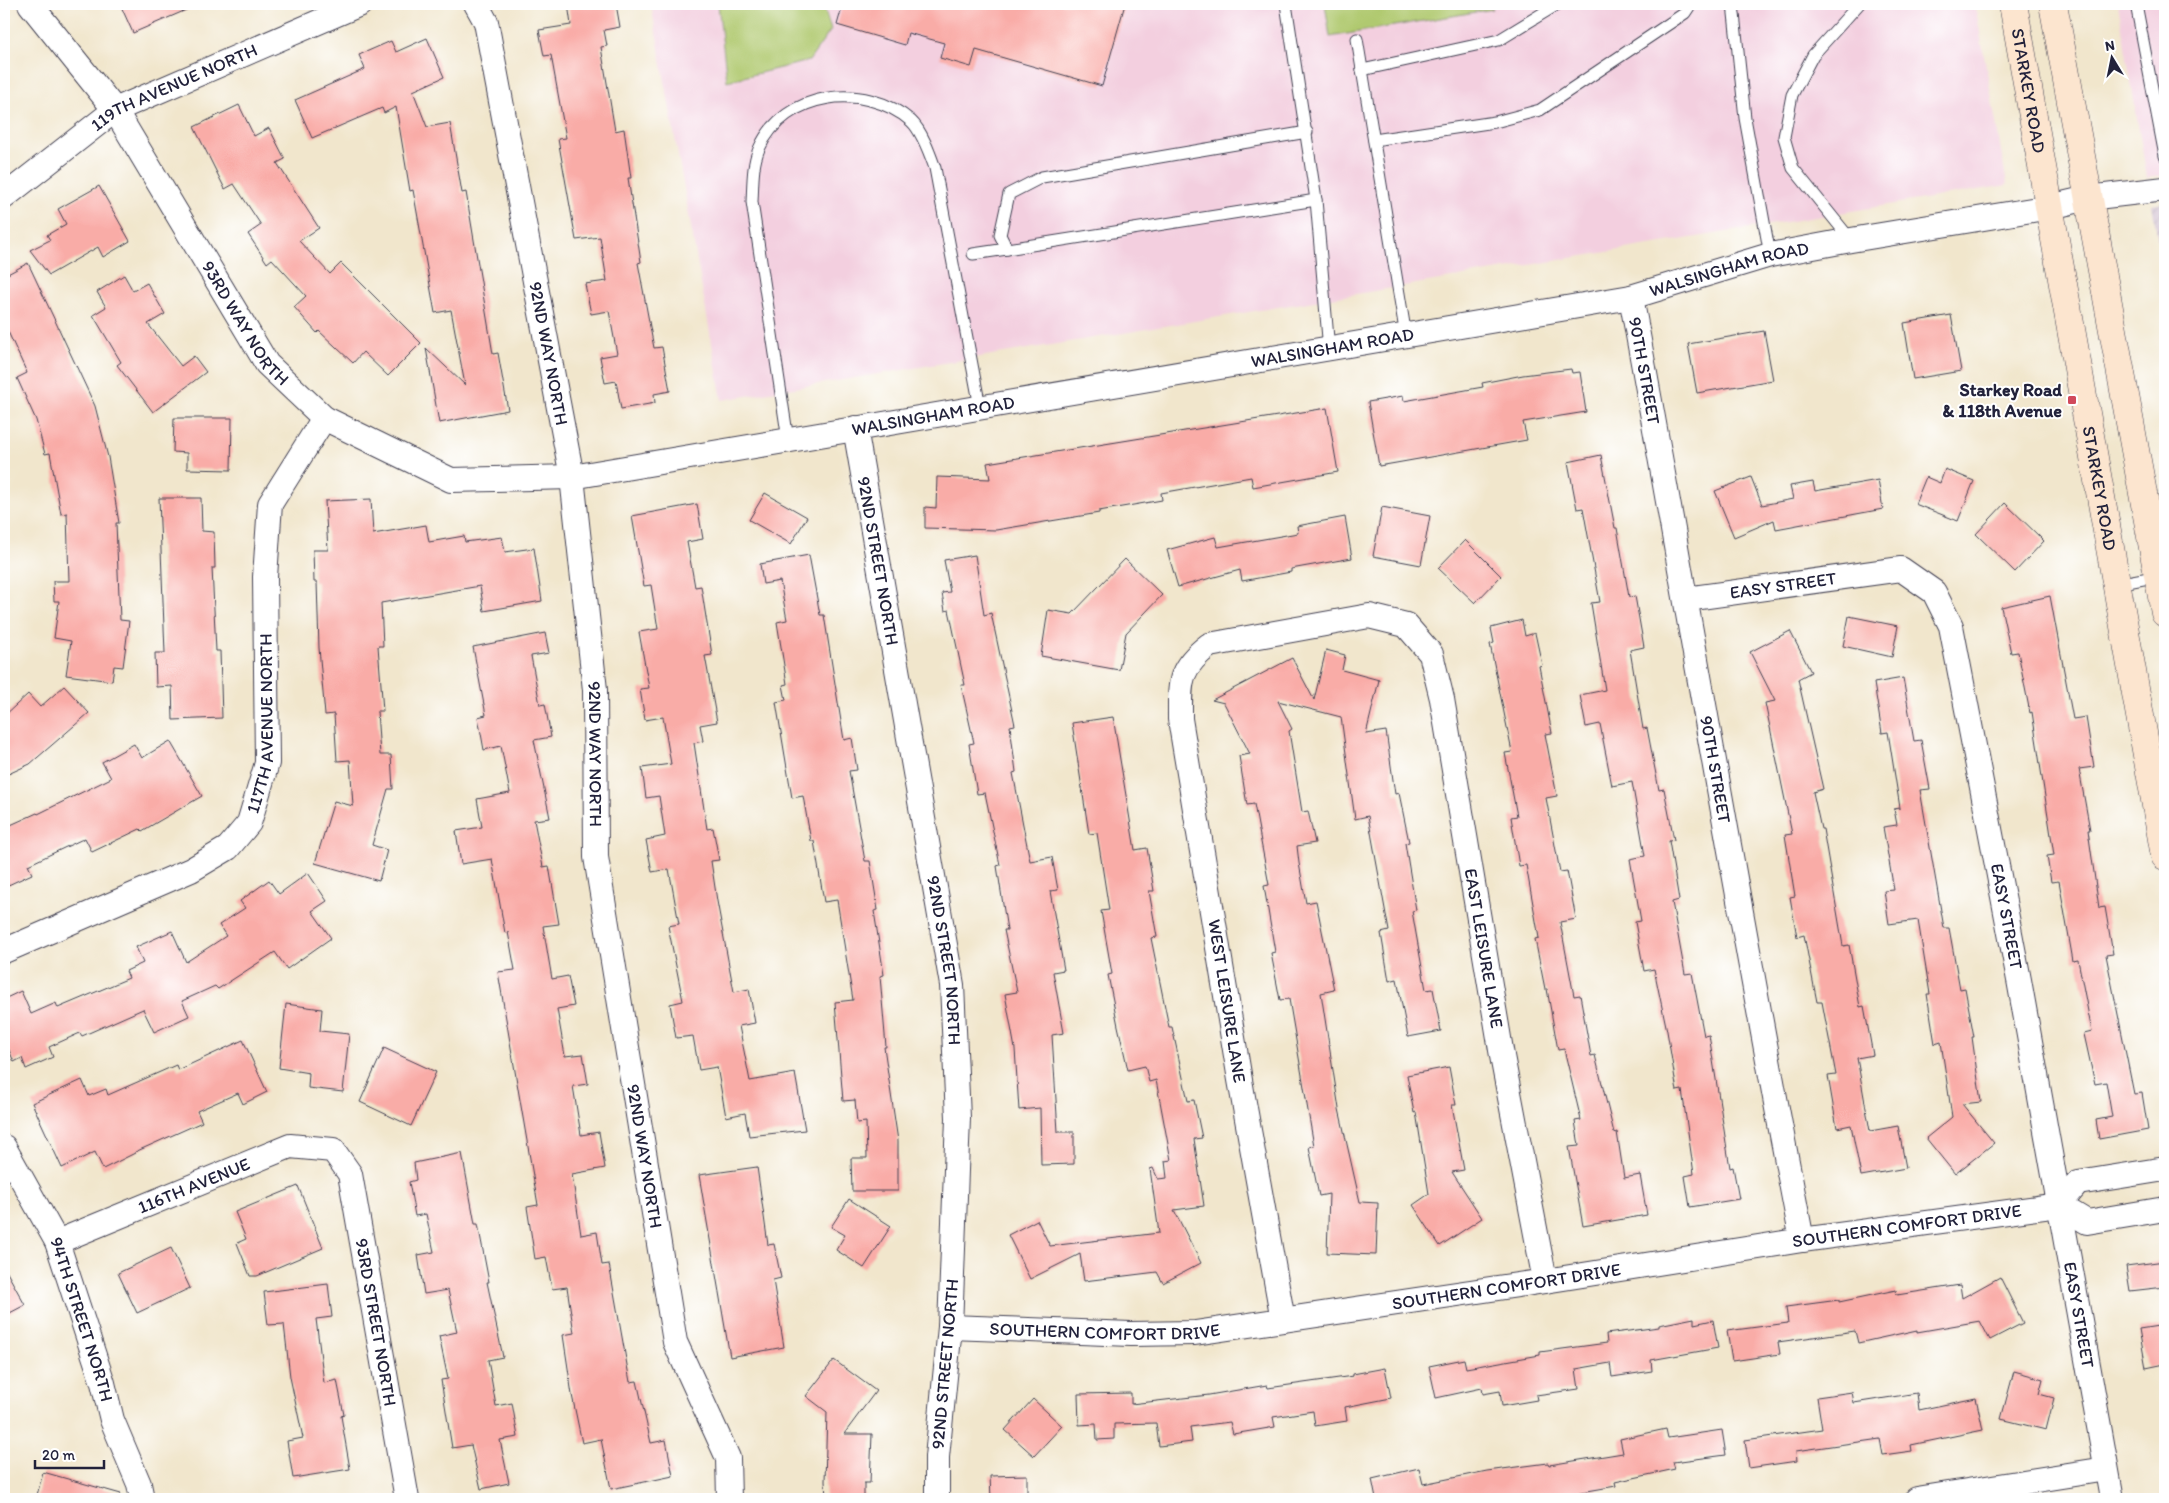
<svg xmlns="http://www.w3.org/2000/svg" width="2169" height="1503" font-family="Itim,sans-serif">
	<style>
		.built { fill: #f3cfdf }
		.industrial { fill: url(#industrial-furrows) }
		.green { fill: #b0c96f; stroke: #697655 }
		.building { fill: #f9aca7 }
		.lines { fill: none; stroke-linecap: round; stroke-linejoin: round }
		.lane-casing { stroke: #413f51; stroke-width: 13 }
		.street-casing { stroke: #413f51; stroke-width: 26 }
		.secondary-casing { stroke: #413f51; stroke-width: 29 }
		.lane { stroke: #fff; stroke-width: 11 }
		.street { stroke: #fff; stroke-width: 24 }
		.secondary { stroke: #fce5cf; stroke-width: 28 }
		.poi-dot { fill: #d1495b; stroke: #fff; stroke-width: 2 }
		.labels { text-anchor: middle; stroke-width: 4; stroke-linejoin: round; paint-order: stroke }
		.street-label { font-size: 18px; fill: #22223b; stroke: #fff }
		.poi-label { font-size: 18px; font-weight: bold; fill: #22223b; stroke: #fff; text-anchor: end }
	</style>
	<defs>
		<pattern id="industrial-furrows" width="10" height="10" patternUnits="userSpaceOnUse" patternTransform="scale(1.25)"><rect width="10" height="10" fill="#cfbdce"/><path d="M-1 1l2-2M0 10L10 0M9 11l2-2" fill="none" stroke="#b1a2b2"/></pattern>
	</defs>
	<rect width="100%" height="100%" fill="#fff"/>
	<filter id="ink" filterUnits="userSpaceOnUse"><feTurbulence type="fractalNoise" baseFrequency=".02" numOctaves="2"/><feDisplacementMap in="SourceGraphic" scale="10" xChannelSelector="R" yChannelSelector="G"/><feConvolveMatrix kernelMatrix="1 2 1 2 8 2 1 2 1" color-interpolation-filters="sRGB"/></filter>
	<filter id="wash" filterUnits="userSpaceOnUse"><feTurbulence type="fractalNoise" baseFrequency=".0096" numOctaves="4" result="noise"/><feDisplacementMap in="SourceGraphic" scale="20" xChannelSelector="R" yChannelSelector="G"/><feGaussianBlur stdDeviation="1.12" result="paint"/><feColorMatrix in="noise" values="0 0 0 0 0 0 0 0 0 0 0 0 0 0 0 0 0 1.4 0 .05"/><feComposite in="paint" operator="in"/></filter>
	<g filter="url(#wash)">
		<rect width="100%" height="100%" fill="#f1e6cc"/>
		<g class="built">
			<polygon points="651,4 1975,4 2007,185 722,400"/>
			<polygon points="2118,4 2165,4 2165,175 2147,178"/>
		</g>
		<polygon class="industrial" points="2165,202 2165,286 2152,204"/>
		<g class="green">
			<polygon points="718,4 823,4 831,30 809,61 727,81"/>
			<polygon points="1325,4 1489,4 1493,9 1330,37"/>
		</g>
		<g id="blocks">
			<g class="building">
				<polygon points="120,4 200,4 133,33"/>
				<polygon points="568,4 616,4 620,27 604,30 607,46 601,47 615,131 624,129 631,178 628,178 641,262 638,263 654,348 662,347 670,391 654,394 655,403 621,409 616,381 605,383 600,357 617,354 609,311 591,314 585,284 607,281 600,237 576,240 558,139 566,138 551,55 544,56 539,30 571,25"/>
				<polygon points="843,4 1125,4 1102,86 976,50 971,67 940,58 944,43 908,33 905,45 837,25"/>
				<polygon points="427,38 444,77 413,91 427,127 450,123 462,193 466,192 493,354 498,353 508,410 439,423 426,348 465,385 451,310 435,313 413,190 410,191 396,107 384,113 382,108 312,138 295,100 365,69 359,55 391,41 396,52"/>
				<polygon points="239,105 254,136 269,128 285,159 277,163 319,228 299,241 330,274 341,263 421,343 388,376 363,352 353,363 319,331 317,333 294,307 306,296 272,259 267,263 248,234 261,225 234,184 225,189 194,127"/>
				<polygon points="99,186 130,241 103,257 98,247 49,275 30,250 50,240 47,235 66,224 58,209"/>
				<polygon points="28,263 95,406 108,457 119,523 116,523 120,620 129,621 123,667 114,666 112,681 66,675 71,641 54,638 59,601 54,601 53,581 69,581 67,513 61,514 50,453 45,454 36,420 17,378 27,373 4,323 4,276"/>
				<polygon points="124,275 133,291 147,283 165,314 148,324 181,366 194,356 206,372 153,412 117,365 121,362 93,315 106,307 97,292"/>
				<polygon points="1951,315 1961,371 1913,379 1904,323"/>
				<polygon points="1764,331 1773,380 1697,393 1688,344"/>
				<polygon points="1571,369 1572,373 1580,372 1586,412 1523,422 1527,440 1379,466 1368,402 1403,396 1404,401 1483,387 1482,383 1523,375"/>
				<polygon points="1327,408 1338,472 1253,487 1251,477 1161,493 1162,500 1099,511 1099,513 996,530 925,528 925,507 936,508 937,477 990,479 987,463"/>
				<polygon points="174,418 232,418 231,470 187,469 187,453 173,452"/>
				<polygon points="1601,455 1615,528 1617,528 1629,597 1635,596 1644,647 1630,650 1643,729 1647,728 1659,790 1664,789 1674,840 1669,841 1679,900 1672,902 1685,974 1692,973 1704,1036 1709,1035 1730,1168 1733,1167 1739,1199 1690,1207 1685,1176 1694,1174 1682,1090 1677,1091 1667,1031 1654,969 1644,971 1635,922 1641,921 1630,859 1645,856 1632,782 1612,786 1600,724 1586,727 1580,695 1605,690 1591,603 1600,602 1583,508 1577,509 1568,462"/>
				<polygon points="1945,469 1974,481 1958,521 1915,504 1926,477 1940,483"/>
				<polygon points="1751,477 1762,505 1793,499 1790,486 1813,482 1815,491 1878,480 1883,509 1776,529 1774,520 1734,537 1715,491"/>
				<polygon points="765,493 807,517 791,544 749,520"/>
				<polygon points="159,498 201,498 202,531 214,532 215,568 212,568 216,651 220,651 222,718 173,720 172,686 156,687 155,653 165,653"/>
				<polygon points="371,499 373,534 426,525 429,542 464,536 465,542 502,537 505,552 534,548 542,601 484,611 480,586 381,603 383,646 378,646 383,711 377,711 380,755 391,755 393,789 388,789 372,845 387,850 379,881 315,863 334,801 353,806 350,760 337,761 334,714 325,715 319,648 317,582 314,582 313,550 328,550 325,501"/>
				<polygon points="2005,503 2044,541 2015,572 1976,534"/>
				<polygon points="697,504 703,539 687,542 695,587 701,586 712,655 705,656 717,722 700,725 703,741 694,743 707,829 713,828 719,860 711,861 717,901 734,992 749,989 755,1023 739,1026 750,1081 795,1073 805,1130 749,1136 745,1113 726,1117 717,1067 699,1070 693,1036 676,1038 670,1004 683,1001 668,926 679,924 669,869 652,872 646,840 665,836 659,796 646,798 642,768 671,764 663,717 645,720 640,689 649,688 639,632 658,629 651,585 644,586 632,516"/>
				<polygon points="1382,507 1430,516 1421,565 1373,556"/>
				<polygon points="1345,517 1352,558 1291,569 1291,572 1242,581 1240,570 1178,587 1167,550 1215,537 1218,547 1298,533 1297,526"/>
				<polygon points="1465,540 1501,576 1475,603 1438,568"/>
				<polygon points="809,555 820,615 824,615 844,740 852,738 857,770 849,771 865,861 870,861 878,910 874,911 884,975 880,976 886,1047 884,1047 898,1141 898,1191 852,1191 851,1158 867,1158 866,1122 857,1123 855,1100 843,1101 835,1002 853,1000 837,900 824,902 814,841 811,841 803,796 792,798 776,702 786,700 783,685 787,684 777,622 787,620 780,581 763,584 760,564"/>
				<polygon points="975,555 984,615 991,613 1015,725 1010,726 1016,772 1013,773 1030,861 1052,857 1058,890 1050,891 1064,970 1053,972 1064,1033 1052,1035 1058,1132 1074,1132 1074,1164 1041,1165 1040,1108 1019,1110 1015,1049 1005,994 1017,992 1004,930 1007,930 997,866 1000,865 985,793 977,794 969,744 974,743 961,685 965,685 949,610 945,611 942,593 950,592 944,560"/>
				<polygon points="1125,559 1162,595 1126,633 1119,670 1041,656 1048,610 1072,614"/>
				<polygon points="2050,596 2073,719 2086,717 2094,767 2079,769 2090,830 2088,830 2099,908 2105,907 2113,954 2106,955 2134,1094 2142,1093 2148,1130 2099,1139 2096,1120 2112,1117 2106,1082 2095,1084 2084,1034 2092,1032 2078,960 2073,961 2059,881 2051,882 2047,856 2054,855 2032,712 2030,713 2018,652 2011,653 2001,607"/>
				<polygon points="1849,616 1898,626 1892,657 1843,646"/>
				<polygon points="1522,620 1525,636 1535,633 1542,665 1539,666 1552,733 1545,734 1557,796 1546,798 1560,872 1567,871 1576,919 1560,922 1574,996 1580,995 1591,1056 1595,1055 1614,1133 1617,1132 1624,1178 1640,1175 1647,1215 1583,1226 1569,1147 1579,1146 1575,1121 1581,1120 1564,1049 1558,1050 1547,989 1545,989 1535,939 1539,938 1526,865 1519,866 1511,817 1517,816 1505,753 1512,752 1490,644 1494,643 1491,628"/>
				<polygon points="1790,631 1811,672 1798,679 1823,789 1813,792 1821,829 1823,829 1843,946 1849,945 1860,1007 1864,1006 1873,1055 1857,1058 1870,1131 1898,1126 1906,1168 1861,1176 1851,1125 1837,1128 1828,1076 1836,1075 1822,1002 1817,1002 1804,935 1797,937 1790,897 1795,896 1785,835 1792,834 1765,703 1775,701 1750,652"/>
				<polygon points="545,633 549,653 531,656 540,705 545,704 551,737 534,740 550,818 534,820 543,867 549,866 559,924 543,926 552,979 568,976 574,1006 557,1009 565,1056 583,1054 588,1084 573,1086 581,1135 599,1132 605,1168 572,1174 581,1235 597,1232 602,1265 609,1264 630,1382 637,1381 651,1443 666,1440 673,1476 611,1489 601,1439 582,1443 572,1395 563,1335 574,1333 567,1287 552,1289 546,1257 535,1259 527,1207 538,1205 498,972 515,970 508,932 505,933 492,859 461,864 456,831 482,827 477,799 510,793 501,746 484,750 478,717 486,715 473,647"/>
				<polygon points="1326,650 1345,655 1342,670 1379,680 1366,734 1386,731 1395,794 1399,793 1409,842 1405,843 1416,910 1412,911 1426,990 1433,989 1441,1031 1408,1037 1397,979 1389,981 1381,933 1389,931 1374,849 1368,816 1355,819 1341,717 1278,701 1292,729 1289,731 1302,812 1308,811 1315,843 1297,846 1299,863 1306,903 1316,901 1334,990 1321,993 1339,1109 1360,1202 1378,1203 1376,1255 1327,1253 1329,1194 1319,1196 1309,1147 1314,1146 1289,999 1280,1000 1271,953 1275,952 1264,886 1269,885 1254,804 1247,805 1239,756 1250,754 1224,703 1212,700 1292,658 1314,700"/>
				<polygon points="1903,678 1914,741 1921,740 1930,789 1920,790 1944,928 1949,928 1960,989 1965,988 1974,1037 1972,1037 1981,1102 1962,1104 1994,1143 1955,1174 1926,1138 1952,1117 1941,1042 1935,1044 1927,994 1930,994 1918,920 1889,924 1884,891 1894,890 1883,827 1897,825 1894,809 1900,808 1888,732 1882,733 1874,683"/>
				<polygon points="64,686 89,713 30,764 4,776 4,716 28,694 40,707"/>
				<polygon points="1113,717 1135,850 1147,848 1154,891 1149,891 1157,937 1151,938 1169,1027 1172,1027 1188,1101 1194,1100 1202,1138 1194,1139 1204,1206 1174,1210 1201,1263 1163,1283 1157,1272 1084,1281 1080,1254 1030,1279 1008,1235 1037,1220 1050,1246 1159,1233 1150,1169 1153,1168 1158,1179 1167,1178 1165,1161 1171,1160 1156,1080 1149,1082 1145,1066 1128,1070 1118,1026 1108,975 1112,974 1101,911 1109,910 1097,833 1089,834 1072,723"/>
				<polygon points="170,741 202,796 142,831 140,829 92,852 85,838 28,865 32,874 4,887 4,828 37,813 38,814 111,778 102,762 134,744 142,758"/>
				<polygon points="308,873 327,901 312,911 331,938 287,969 275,952 218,989 215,986 182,1001 189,1016 154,1032 143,1009 82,1036 80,1033 49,1047 53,1057 26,1069 22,1058 14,1062 4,1038 4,999 21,991 31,1014 56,1003 58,1008 129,978 126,971 143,963 136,947 172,931 186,962 226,936 219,925 245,908 240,901 269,880 279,894"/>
				<polygon points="286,1004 322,1009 320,1031 349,1034 343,1092 308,1088 309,1073 279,1068"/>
				<polygon points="243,1040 267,1092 243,1104 238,1093 197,1111 202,1122 135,1152 135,1153 103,1169 95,1152 62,1168 32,1103 82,1080 89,1096 106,1089 108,1095 176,1065 178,1070"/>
				<polygon points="384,1048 436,1072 411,1126 360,1102"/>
				<polygon points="1449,1067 1456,1105 1452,1105 1464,1170 1452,1172 1482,1218 1440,1246 1413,1205 1429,1194 1416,1112 1414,1113 1407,1075"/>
				<polygon points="462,1153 475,1224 478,1224 489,1282 487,1282 503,1357 488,1360 496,1406 512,1403 518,1437 500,1440 509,1483 481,1489 471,1445 452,1448 441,1380 448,1379 439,1336 457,1332 448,1290 424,1294 418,1255 434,1252 426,1214 415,1216 409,1182 416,1180 414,1163"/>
				<polygon points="757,1167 768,1245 774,1244 781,1278 773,1280 784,1347 730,1357 699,1175"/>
				<polygon points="298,1186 323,1248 257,1276 250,1276 237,1243 246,1239 235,1212"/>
				<polygon points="849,1199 891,1226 864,1268 836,1250 845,1235 831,1227"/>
				<polygon points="171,1248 190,1288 137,1313 118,1273"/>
				<polygon points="2165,1261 2165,1287 2130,1291 2126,1266"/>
				<polygon points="4,1267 25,1305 4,1316"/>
				<polygon points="2000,1277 2023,1323 1990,1340 1980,1321 1917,1332 1917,1330 1858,1343 1855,1331 1778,1342 1780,1354 1732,1361 1727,1331 1788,1323 1786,1307 1839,1300 1839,1302 1896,1290 1897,1295 1960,1285 1962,1298"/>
				<polygon points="328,1284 332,1317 316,1319 324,1383 337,1380 344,1415 341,1416 350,1469 293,1478 287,1441 303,1438 290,1377 284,1324 268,1325 264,1292"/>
				<polygon points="1694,1318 1694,1324 1713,1320 1718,1348 1651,1360 1652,1371 1612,1377 1610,1363 1576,1369 1579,1389 1536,1395 1537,1400 1502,1406 1500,1391 1483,1394 1482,1388 1436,1398 1429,1366 1464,1359 1466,1368 1540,1355 1540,1352 1607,1343 1606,1334 1659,1327 1659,1325"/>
				<polygon points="2165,1325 2165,1364 2146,1368 2139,1329"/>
				<polygon points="834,1360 876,1391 844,1434 872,1434 870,1483 864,1483 864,1499 826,1499 825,1481 827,1412 806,1396"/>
				<polygon points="1385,1368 1391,1398 1345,1407 1347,1421 1315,1426 1313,1411 1273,1417 1275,1427 1233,1434 1230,1422 1190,1427 1192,1442 1159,1446 1156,1423 1114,1424 1114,1439 1097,1440 1096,1424 1079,1425 1078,1394 1131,1393 1131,1404 1209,1395 1267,1385 1268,1388 1353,1376 1353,1374"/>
				<polygon points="2014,1371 2043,1379 2039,1394 2054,1398 2046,1430 2001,1419"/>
				<polygon points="1852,1392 1854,1403 1917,1393 1919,1410 1976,1398 1983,1430 1911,1445 1912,1451 1883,1455 1880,1439 1796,1451 1797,1461 1749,1468 1745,1440 1822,1429 1817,1397"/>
				<polygon points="1033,1399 1062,1426 1034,1456 1005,1430"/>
				<polygon points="1666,1429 1668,1438 1722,1430 1726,1455 1673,1462 1675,1469 1615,1482 1616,1486 1553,1497 1553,1499 1376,1499 1372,1479 1419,1468 1423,1484 1487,1471 1548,1463 1549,1465 1623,1453 1620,1439"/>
				<polygon points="43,1472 121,1494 121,1499 36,1499"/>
				<polygon points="1027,1475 1027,1499 991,1499 990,1476"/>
			</g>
		</g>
	</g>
	<g filter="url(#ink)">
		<use href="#blocks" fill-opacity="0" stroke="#413f51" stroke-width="1"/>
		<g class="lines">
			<g class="lane-casing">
				<g id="lane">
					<polyline points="1286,4 1316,200 1329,350"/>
					<polyline points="1733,4 1745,118 1770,255"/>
					<polyline points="2136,4 2165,156"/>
					<polyline points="1357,39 1406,336"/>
					<polyline points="1362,70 1499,40 1558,4"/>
					<polyline points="1307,132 1042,177 1009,194 1000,235 1007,249 1316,200"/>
					<polyline points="1374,140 1495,122 1540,110 1685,13 1691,4"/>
					<polyline points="1851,240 1793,168 1784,137 1792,95 1813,55 1859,4"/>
					<polyline points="973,254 1007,249"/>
					<path d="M 788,440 L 752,202 C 753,186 752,165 759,149 C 784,91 865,81 911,121 C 922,131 930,154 935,168 L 980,407"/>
					<polyline points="2117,584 2159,576"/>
				</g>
			</g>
			<g class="street-casing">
				<g id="street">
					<path id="s1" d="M 30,4 L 115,110 L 267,364 L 324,418 L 451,480 L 572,477 L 1631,297 L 1770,255 L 1851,240 L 2050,207 L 2088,198 L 2165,189"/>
					<path id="s2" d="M 476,4 L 486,22 L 572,477 L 595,690 L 596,857 L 675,1342 L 728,1458 L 729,1499"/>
					<path id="s3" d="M 4,197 L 115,110 L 360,4"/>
					<path id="s4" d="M 1631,297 C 1689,611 1741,927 1802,1240"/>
					<path id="s5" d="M 855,428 L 952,985 L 958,1118 L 950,1327 L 937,1457 L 937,1499"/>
					<path id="s6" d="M 1686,599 L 1901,569 L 1934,592 L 1951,626 L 2019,980 L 2112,1499"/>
					<path id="s7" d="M 4,951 L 191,870 L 228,848 L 249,823 L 267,763 L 265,577 L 270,504 L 324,418"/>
					<path id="s8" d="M 4,1147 L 57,1242 L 103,1383 L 112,1420 L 139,1484 L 142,1499"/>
					<polyline points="2165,1169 2078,1183 2059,1205 2087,1222 2165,1209"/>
					<path id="s9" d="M 57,1242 L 290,1146 L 333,1150 L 350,1174 L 407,1499"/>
					<path id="s10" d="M 1283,1320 L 1240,1080 L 1180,719 C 1180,681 1178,669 1209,645 L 1369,616 L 1406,625 L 1431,654 L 1442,699 L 1502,1056 L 1545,1281"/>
					<path id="s11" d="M 950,1327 L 1131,1334 L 1195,1333 L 1545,1281 L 1802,1240 L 2059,1205"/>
					<polyline points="1917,1499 2106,1469"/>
				</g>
			</g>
			<g class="secondary-casing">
				<g id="secondary">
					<path id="s12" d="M 2013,4 L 2165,856"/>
					<polyline points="2053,4 2165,613"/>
				</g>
			</g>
			<use href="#lane" class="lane"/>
			<use href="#street" class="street"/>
			<use href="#secondary" class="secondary"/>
		</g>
	</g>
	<rect class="poi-dot" x="2067" y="395" width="10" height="10" rx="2.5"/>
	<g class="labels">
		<g class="street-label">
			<text dy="6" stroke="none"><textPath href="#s3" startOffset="204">119TH AVENUE NORTH</textPath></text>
			<text dy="6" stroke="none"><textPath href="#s12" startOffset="88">STARKEY ROAD</textPath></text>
			<text dy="6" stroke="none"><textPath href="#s1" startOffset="1949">WALSINGHAM ROAD</textPath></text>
			<text dy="6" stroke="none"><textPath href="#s1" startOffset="386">93RD WAY NORTH</textPath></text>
			<text dy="6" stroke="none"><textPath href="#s1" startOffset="1544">WALSINGHAM ROAD</textPath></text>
			<text dy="6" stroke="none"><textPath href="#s2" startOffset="358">92ND WAY NORTH</textPath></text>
			<text dy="6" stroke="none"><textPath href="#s4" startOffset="75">90TH STREET</textPath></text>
			<text dy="6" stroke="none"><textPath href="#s1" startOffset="1139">WALSINGHAM ROAD</textPath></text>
			<text dy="6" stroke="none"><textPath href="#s12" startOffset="492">STARKEY ROAD</textPath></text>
			<text dy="6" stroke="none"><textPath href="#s5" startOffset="135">92ND STREET NORTH</textPath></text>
			<text dy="6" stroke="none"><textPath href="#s6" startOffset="98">EASY STREET</textPath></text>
			<text dy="6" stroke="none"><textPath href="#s7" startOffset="381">117TH AVENUE NORTH</textPath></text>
			<text dy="6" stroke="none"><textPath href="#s2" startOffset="762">92ND WAY NORTH</textPath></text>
			<text dy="6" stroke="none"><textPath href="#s4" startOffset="480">90TH STREET</textPath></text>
			<text dy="6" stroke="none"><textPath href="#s6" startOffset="591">EASY STREET</textPath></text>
			<text dy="6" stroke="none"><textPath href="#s10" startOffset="1232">EAST LEISURE LANE</textPath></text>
			<text dy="6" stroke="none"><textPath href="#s5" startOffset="540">92ND STREET NORTH</textPath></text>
			<text transform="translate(1227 1001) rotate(81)" y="6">WEST LEISURE LANE</text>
			<text dy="6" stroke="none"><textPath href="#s2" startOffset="1168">92ND WAY NORTH</textPath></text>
			<text dy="6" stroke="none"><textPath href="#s9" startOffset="148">116TH AVENUE</textPath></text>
			<text dy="6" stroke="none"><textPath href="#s11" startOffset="965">SOUTHERN COMFORT DRIVE</textPath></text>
			<text dy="6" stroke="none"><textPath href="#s11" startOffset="560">SOUTHERN COMFORT DRIVE</textPath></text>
			<text dy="6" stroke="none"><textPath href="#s6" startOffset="996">EASY STREET</textPath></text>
			<text dy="6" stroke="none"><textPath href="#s8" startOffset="190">94TH STREET NORTH</textPath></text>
			<text dy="6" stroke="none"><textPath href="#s9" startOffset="475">93RD STREET NORTH</textPath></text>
			<text dy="6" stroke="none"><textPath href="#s11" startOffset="155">SOUTHERN COMFORT DRIVE</textPath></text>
			<text transform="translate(945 1364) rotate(-85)" y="6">92ND STREET NORTH</text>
		</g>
		<g class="poi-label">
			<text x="2062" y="396">Starkey Road<tspan x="2062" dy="21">&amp; 118th Avenue</tspan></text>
		</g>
	</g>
	<rect width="2169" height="1503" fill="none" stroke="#fff" stroke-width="20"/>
	<g transform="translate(2112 58) rotate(350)" stroke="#ffffff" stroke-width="4" paint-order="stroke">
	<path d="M0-4L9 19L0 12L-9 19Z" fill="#22223b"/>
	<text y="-8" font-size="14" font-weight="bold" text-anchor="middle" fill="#22223b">N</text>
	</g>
	<path d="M35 1460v8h69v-8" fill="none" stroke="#22223b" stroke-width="2.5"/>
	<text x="42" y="1460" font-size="15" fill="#22223b" stroke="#ffffff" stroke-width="4" paint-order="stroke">20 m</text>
</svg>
